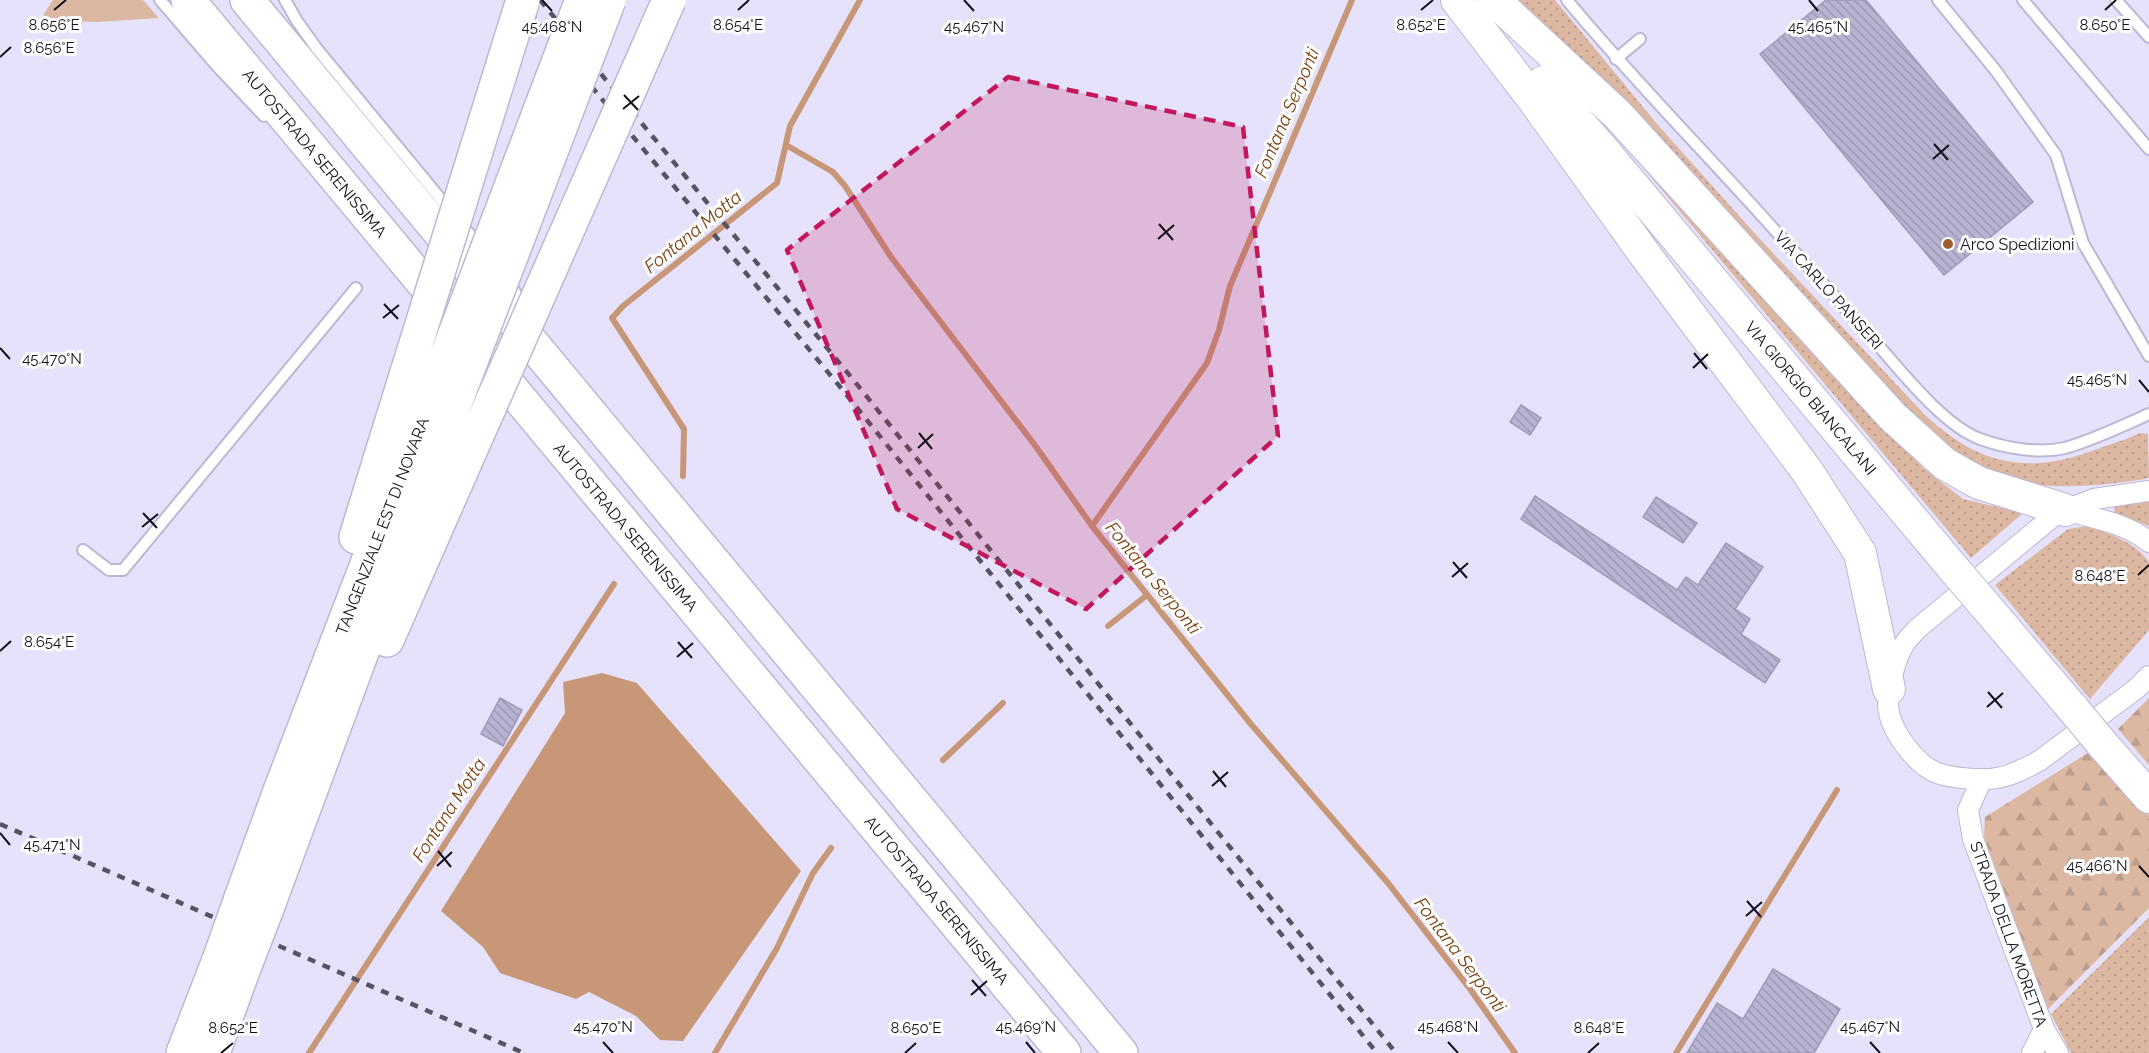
<svg xmlns="http://www.w3.org/2000/svg" width="2149" height="1053" font-family="Raleway,sans-serif">
	<style>
		.grass { fill: url(#grass-dots) }
		.forest { fill: url(#forest-firs) }
		.green { fill: #dcb8a2 }
		.water { fill: #c79778 }
		.lines { fill: none; stroke-linecap: round; stroke-linejoin: round }
		.stream { stroke: #c79778; stroke-width: 6 }
		.building { fill: url(#building-back-hatch); stroke: #9f9bb7; stroke-width: 1.5 }
		.service-casing { stroke: #bcb7d5; stroke-width: 14 }
		.minor-casing { stroke: #bcb7d5; stroke-width: 22 }
		.primary-casing { stroke: #bcb7d5; stroke-width: 34 }
		.trunk-casing { stroke: #bcb7d5; stroke-width: 36 }
		.motorway-casing { stroke: #bcb7d5; stroke-width: 36 }
		.service { stroke: #fff; stroke-width: 10 }
		.minor { stroke: #fff; stroke-width: 20 }
		.primary { stroke: #fff; stroke-width: 32 }
		.trunk { stroke: #fff; stroke-width: 33 }
		.motorway { stroke: #fff; stroke-width: 33 }
		.rail { stroke: #565362; stroke-width: 4.5; stroke-dasharray: 8 8; stroke-linecap: butt }
		.primary-bridge-casing { stroke: #bcb7d5; stroke-width: 34; stroke-linecap: butt }
		.trunk-bridge-casing { stroke: #bcb7d5; stroke-width: 36; stroke-linecap: butt }
		.primary-bridge { stroke: #fff; stroke-width: 32 }
		.trunk-bridge { stroke: #fff; stroke-width: 33 }
		.marked { fill: #c2185b; fill-opacity: 0.2; stroke: #c2185b; stroke-width: 4.5; stroke-dasharray: 12 8; stroke-linejoin: round }
		.ticks { fill: none; stroke: #12101a; stroke-width: 2 }
		.poi-dot { fill: #a05d2d; stroke: #fff; stroke-width: 2 }
		.labels { text-anchor: middle; stroke-width: 6; stroke-linejoin: round; paint-order: stroke }
		.street-label { font-size: 16px; fill: #12101a; stroke: #fff }
		.poi-label { font-size: 16px; fill: #12101a; stroke: #fff; text-anchor: start }
		.water-label { font-size: 18px; font-style: italic; fill: #7b3e0e; stroke: #fff }
		.ticks-label { font-size: 15px; text-anchor: middle; fill: #12101a; stroke: #fff; stroke-width: 6; stroke-linejoin: round; paint-order: stroke }
	</style>
	<defs>
		<pattern id="grass-dots" width="8" height="8" patternUnits="userSpaceOnUse" patternTransform="scale(1.5)"><rect width="8" height="8" fill="#dcb8a2"/><path d="M2 2h.1M6 6h.1" fill="none" stroke="#bc9d8b" stroke-width="1.8" stroke-linecap="round"/></pattern>
		<pattern id="forest-firs" width="22" height="20" patternUnits="userSpaceOnUse" patternTransform="scale(1.5)"><rect width="22" height="20" fill="#dcb8a2"/><path d="M5 1l3.5 6h-7zM16 11l3.5 6h-7z" fill="#bc9d8b"/></pattern>
		<pattern id="building-back-hatch" width="6" height="6" patternUnits="userSpaceOnUse" patternTransform="scale(1.5)"><rect width="6" height="6" fill="#b8b3d1"/><path d="M-1 5l2 2M0 0l6 6M5-1l2 2" fill="none" stroke="#9d99b3"/></pattern>
	</defs>
	<rect width="100%" height="100%" fill="#e6e2fb"/>
	<g class="grass">
		<path d="M 1514,0 L 1555,0 L 1657,124 L 1758,237 L 1925,415 C 1959,446 1992,466 2041,463 C 2069,461 2099,448 2126,439 L 2140,433 L 2148,434 L 2149,478 C 2103,487 2027,493 1984,472 C 1969,465 1955,454 1941,445 Z"/>
		<polygon points="1630,152 1922,467 1963,499 2023,513 1971,558"/>
		<polygon points="2149,500 2149,526 2114,512 2115,505"/>
		<path d="M 2087,526 C 2110,534 2134,541 2149,562 L 2149,630 L 2090,699 L 1995,585 L 2068,529 Z"/>
		<polygon points="2149,917 2149,1053 2071,1053 2051,1014"/>
	</g>
	<g class="forest">
		<polygon points="2149,698 2149,765 2118,729"/>
		<polygon points="2091,751 2149,815 2149,908 2048,1009 1984,837 1985,817"/>
	</g>
	<polygon class="green" points="53,0 143,0 159,18 98,22 61,21 43,15"/>
	<polygon class="water" points="602,673 637,683 801,871 683,1041 660,1040 636,1016 589,992 576,999 500,973 483,947 441,911 565,713 563,682"/>
	<g class="lines">
		<g class="stream">
			<polyline points="1352,0 1230,286 1219,330 1207,363 1092,526 1250,723 1388,883 1470,989 1515,1053"/>
			<polyline points="786,145 833,172 845,186 891,257 1034,444 1092,526"/>
			<polyline points="683,476 684,429 612,318 623,306 777,183 790,126 860,0"/>
			<polyline points="1108,626 1147,595"/>
			<polyline points="943,760 1003,703"/>
			<polyline points="309,1053 614,584"/>
			<polyline points="715,1053 777,948 813,873 831,848"/>
			<polyline points="1676,1053 1837,790"/>
		</g>
	</g>
	<g class="building">
		<polygon points="1826,0 1866,0 2033,202 1944,275 1760,54"/>
		<polygon points="1521,405 1541,418 1530,435 1510,422"/>
		<polygon points="1535,496 1677,590 1686,577 1698,585 1726,543 1763,567 1735,609 1750,619 1741,634 1780,660 1765,683 1521,519"/>
		<polygon points="1656,497 1697,523 1683,543 1643,517"/>
		<polygon points="500,698 522,710 503,746 481,734"/>
		<polygon points="1773,969 1840,1009 1814,1053 1687,1053 1717,1003 1743,1019"/>
	</g>
	<g class="lines">
		<g class="service-casing">
			<g id="service">
				<polyline points="160,0 216,65 264,116"/>
				<polyline points="285,0 297,21 317,49 481,248"/>
				<path d="M 1567,0 C 1635,82 1710,157 1780,236 C 1813,272 1845,308 1877,344 C 1903,373 1943,425 1980,439 C 2005,448 2038,454 2065,448 C 2093,440 2122,426 2149,414"/>
				<polyline points="1938,0 1996,71 2056,155 2083,243 2149,356"/>
				<polyline points="2023,0 2149,149"/>
				<polyline points="2116,0 2149,37"/>
				<polyline points="1616,59 1640,39"/>
				<polyline points="508,281 527,311"/>
				<polyline points="83,550 109,570 123,570 356,288"/>
			</g>
		</g>
		<g class="minor-casing">
			<g id="minor">
				<polyline points="2065,510 2094,499 2149,491"/>
				<path d="M 2149,542 C 2126,523 2093,518 2065,510 L 2056,514 L 1917,629 C 1913,634 1908,638 1905,643 C 1895,658 1888,687 1888,705 C 1889,729 1915,764 1937,773 C 1952,778 1982,781 1997,778 C 2011,776 2026,768 2039,761 L 2136,689 L 2149,676"/>
				<polyline points="1982,779 1968,810 1973,839 2044,1029 2058,1053"/>
				<polyline points="2032,1053 2044,1029"/>
			</g>
		</g>
		<g class="primary-casing">
			<g id="primary">
				<polyline points="1457,0 1533,99 1646,256 1807,471 1860,553 1889,689"/>
				<polyline points="1494,0 1618,115 1893,417 1945,464 1979,483 2065,510"/>
				<polyline points="1543,82 1598,144 1953,568"/>
				<polyline points="1983,603 2074,710"/>
				<polyline points="2104,746 2149,797"/>
			</g>
		</g>
		<g class="trunk-casing">
			<g id="trunk">
				<polyline points="356,537 381,456"/>
				<polyline points="387,640 456,483"/>
				<polyline points="240,901 280,791 405,465"/>
				<polyline points="266,911 429,471"/>
				<polyline points="183,1053 219,960"/>
				<polyline points="213,1053 244,968"/>
			</g>
		</g>
		<g class="motorway-casing">
			<g id="motorway">
				<polyline points="188,0 1064,1053"/>
				<polyline points="247,0 1121,1053"/>
			</g>
		</g>
		<use href="#service" class="service"/>
		<use href="#minor" class="minor"/>
		<use href="#primary" class="primary"/>
		<use href="#trunk" class="trunk"/>
		<use href="#motorway" class="motorway"/>
		<g class="rail">
			<polyline points="520,0 841,388 1377,1053"/>
			<polyline points="540,0 851,377 1396,1053"/>
			<polyline points="0,824 524,1053"/>
		</g>
		<g class="primary-bridge-casing">
			<g id="primary-bridge">
				<polyline points="1953,568 1983,603"/>
				<polyline points="2074,710 2104,746"/>
			</g>
		</g>
		<g class="trunk-bridge-casing">
			<g id="trunk-bridge">
				<polyline points="381,456 523,0"/>
				<polyline points="405,465 582,0"/>
				<polyline points="429,471 609,0"/>
				<polyline points="456,483 669,0"/>
				<polyline points="219,960 240,901"/>
				<polyline points="244,968 266,911"/>
			</g>
		</g>
		<use href="#primary-bridge" class="primary-bridge"/>
		<use href="#trunk-bridge" class="trunk-bridge"/>
	</g>
	<path class="marked" d="M 1008,77 L 1243,127 L 1278,436 L 1086,609 L 897,509 L 787,250 Z"/>
	<path class="ticks" d="M 542,0 L 552,11M 964,0 L 974,11M 1809,0 L 1818,11M 54,10 L 66,0M 738,10 L 749,0M 1421,10 L 1433,0M 2105,10 L 2116,0M 0,57 L 11,47M 624,95 L 638,110M 623,109 L 639,96M 1934,144 L 1948,160M 1933,159 L 1949,145M 1159,224 L 1173,240M 1158,239 L 1174,225M 384,304 L 398,319M 383,318 L 399,305M 0,348 L 10,359M 1694,353 L 1707,369M 1693,368 L 1708,354M 2139,380 L 2149,392M 919,433 L 932,449M 918,448 L 933,434M 143,513 L 157,528M 142,527 L 158,514M 1453,562 L 1467,578M 2138,575 L 2149,565M 1452,577 L 1468,563M 678,642 L 692,658M 0,651 L 11,641M 677,657 L 693,643M 1988,692 L 2002,708M 1987,707 L 2003,693M 1213,771 L 1226,787M 1212,786 L 1228,772M 0,833 L 10,845M 438,851 L 451,867M 437,866 L 452,852M 2139,866 L 2149,877M 1747,901 L 1761,917M 1746,916 L 1762,902M 972,980 L 986,996M 971,995 L 987,981M 603,1042 L 613,1053M 1026,1042 L 1035,1053M 1448,1042 L 1458,1053M 1870,1042 L 1880,1053M 221,1053 L 233,1043M 905,1053 L 916,1043M 1588,1053 L 1599,1043"/>
	<circle class="poi-dot" cx="1948" cy="244" r="6"/>
	<g class="labels">
		<g class="street-label">
			<text transform="translate(315 153) rotate(50)" y="6">AUTOSTRADA SERENISSIMA</text>
			<text transform="translate(1829 290) rotate(48)" y="6">VIA CARLO PANSERI</text>
			<text transform="translate(1811 398) rotate(50)" y="6">VIA GIORGIO BIANCALANI</text>
			<text transform="translate(382 526) rotate(-69)" y="6">TANGENZIALE EST DI NOVARA</text>
			<text transform="translate(626 527) rotate(50)" y="6">AUTOSTRADA SERENISSIMA</text>
			<text transform="translate(937 900) rotate(50)" y="6">AUTOSTRADA SERENISSIMA</text>
			<text transform="translate(2009 934) rotate(70)" y="6">STRADA DELLA MORETTA</text>
		</g>
		<g class="poi-label">
			<text x="1960" y="250">Arco Spedizioni</text>
		</g>
		<g class="water-label">
			<text transform="translate(1287 113) rotate(-67)" y="6">Fontana Serponti</text>
			<text transform="translate(693 232) rotate(-39)" y="6">Fontana Motta</text>
			<text transform="translate(1153 578) rotate(51)" y="6">Fontana Serponti</text>
			<text transform="translate(449 810) rotate(-57)" y="6">Fontana Motta</text>
			<text transform="translate(1460 955) rotate(53)" y="6">Fontana Serponti</text>
		</g>
	</g>
	<g class="ticks-label">
		<text x="54" y="30">8.656°E</text>
		<text x="738" y="30">8.654°E</text>
		<text x="1421" y="30">8.652°E</text>
		<text x="2105" y="30">8.650°E</text>
		<text x="552" y="32">45.468°N</text>
		<text x="974" y="32">45.467°N</text>
		<text x="1818" y="32">45.465°N</text>
		<text x="49" y="53">8.656°E</text>
		<text x="52" y="364">45.470°N</text>
		<text x="2097" y="385">45.465°N</text>
		<text x="2100" y="581">8.648°E</text>
		<text x="49" y="647">8.654°E</text>
		<text x="52" y="850">45.471°N</text>
		<text x="2097" y="871">45.466°N</text>
		<text x="603" y="1032">45.470°N</text>
		<text x="1026" y="1032">45.469°N</text>
		<text x="1448" y="1032">45.468°N</text>
		<text x="1870" y="1032">45.467°N</text>
		<text x="233" y="1033">8.652°E</text>
		<text x="916" y="1033">8.650°E</text>
		<text x="1599" y="1033">8.648°E</text>
	</g>
</svg>
